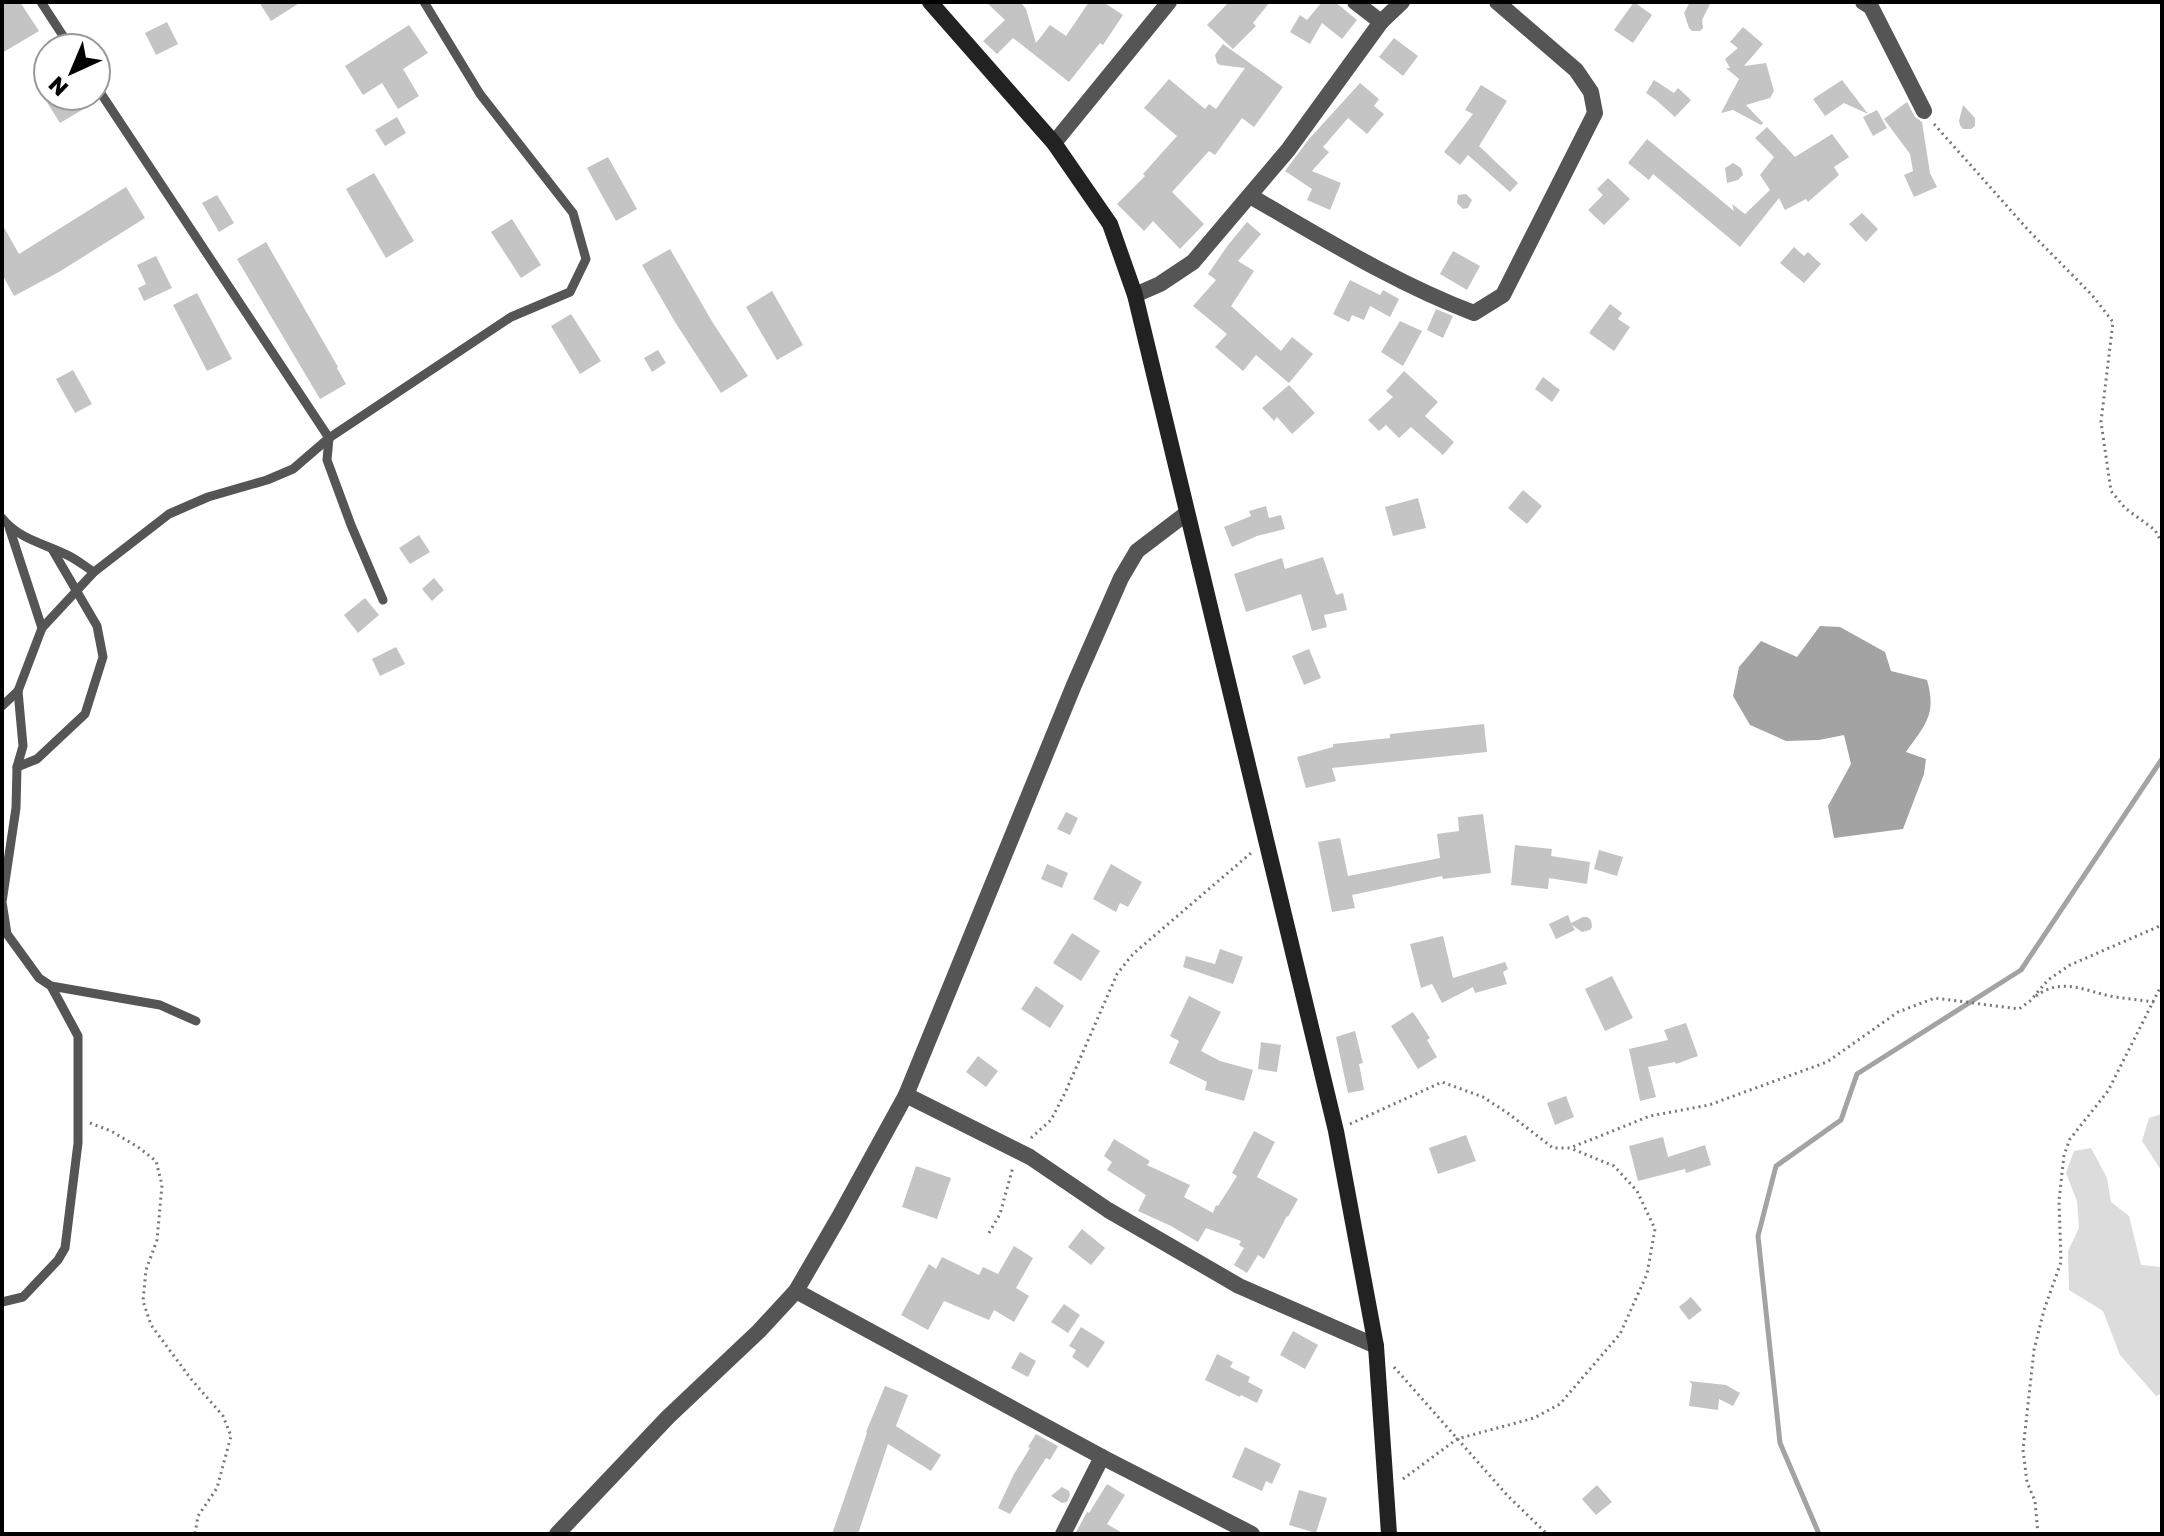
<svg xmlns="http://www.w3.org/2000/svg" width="2164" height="1536" font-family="'Golos Text',sans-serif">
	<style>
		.green { fill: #dcdcdc }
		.water { fill: #a3a3a3 }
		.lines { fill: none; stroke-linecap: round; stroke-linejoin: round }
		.stream { stroke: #a3a3a3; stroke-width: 5 }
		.building { fill: #c4c4c4 }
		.path { stroke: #777; stroke-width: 3; stroke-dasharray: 2 4; stroke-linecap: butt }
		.service { stroke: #555; stroke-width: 9 }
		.minor { stroke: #555; stroke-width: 16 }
		.secondary { stroke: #222; stroke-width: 16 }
	</style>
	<rect width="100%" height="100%" fill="#fff"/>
	<g class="green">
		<polygon points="2162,1114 2162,1175 2161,1170 2142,1141 2149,1118"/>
		<polygon points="2091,1148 2107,1178 2111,1202 2129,1216 2141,1265 2162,1267 2162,1393 2156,1396 2120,1355 2103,1311 2069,1290 2068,1251 2079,1228 2077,1201 2066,1173 2074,1151"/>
	</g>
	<path class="water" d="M 1820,626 L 1840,627 L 1885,652 L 1891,671 L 1927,680 C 1937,715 1925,725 1906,752 L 1926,759 L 1924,774 L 1903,829 L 1834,838 L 1828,806 L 1851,764 L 1844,735 L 1819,740 L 1786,741 L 1750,725 L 1733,696 L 1739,667 L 1761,641 L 1797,657 Z"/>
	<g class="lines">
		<polyline class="stream" points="1819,1534 1780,1443 1758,1236 1776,1166 1841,1120 1857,1074 2021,970 2162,759"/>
	</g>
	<g class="building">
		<polygon points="2,2 20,2 39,31 2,53"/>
		<polygon points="259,2 301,2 271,21"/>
		<polygon points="986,2 1017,2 1022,4 1026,9 1036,43 1050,25 1066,36 1089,2 1103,2 1123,15 1103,45 1100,43 1069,82 1013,38 997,54 983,41 1005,20"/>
		<polygon points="1229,2 1270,2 1253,23 1256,26 1233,49 1207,25"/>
		<polygon points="1322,2 1335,2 1357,20 1342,39 1322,23 1310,44 1290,32 1300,15 1307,20"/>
		<polygon points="1634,2 1652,15 1633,43 1614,30"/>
		<polygon points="1690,2 1711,2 1702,20 1703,28 1700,31 1692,31 1689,28 1684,13"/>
		<polygon points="167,22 178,44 156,55 145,33"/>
		<polygon points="409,25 428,53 403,69 419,96 398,109 382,83 363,95 345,66"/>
		<polygon points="1743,27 1763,44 1744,66 1766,63 1774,91 1770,98 1746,105 1763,123 1761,125 1733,110 1721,113 1739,79 1726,68 1730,68 1725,59 1738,48 1730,42"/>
		<polygon points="1394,38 1418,56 1403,76 1379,57"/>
		<polygon points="1223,44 1283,87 1254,127 1242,118 1215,155 1209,151 1172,192 1204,224 1180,249 1153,221 1144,231 1117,204 1145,176 1143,174 1177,136 1144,108 1169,79 1205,109 1209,104 1216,109 1245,68 1220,65 1217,63 1215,55"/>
		<polygon points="1654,80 1674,93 1678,88 1691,100 1675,117 1656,100 1646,93"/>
		<polygon points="1842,80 1868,114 1844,103 1825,116 1813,99"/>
		<polygon points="1360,83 1379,99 1374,106 1384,114 1367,134 1348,118 1323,147 1329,152 1312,171 1341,183 1330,210 1307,200 1312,189 1285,171 1309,139"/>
		<polygon points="1481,85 1507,101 1479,146 1518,183 1510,192 1468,155 1460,165 1444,152 1473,114 1465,110"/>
		<polygon points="43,96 80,96 87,107 60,123"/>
		<polygon points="1907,102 1915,117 1922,122 1930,173 1937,187 1914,197 1904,175 1913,171 1910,154 1884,119"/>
		<polygon points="1963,105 1975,118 1975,126 1971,129 1963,129 1960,125 1959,121"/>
		<polygon points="1877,110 1887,128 1873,136 1863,117"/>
		<polygon points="397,117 406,133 385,146 375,130"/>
		<polygon points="1767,127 1795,157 1832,134 1849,157 1834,167 1839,175 1808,202 1806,199 1785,210 1779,198 1740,247 1653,174 1649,180 1628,163 1647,139 1734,211 1732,204 1745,214 1770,190 1760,175 1774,157 1755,138"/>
		<polygon points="608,157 637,209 616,221 587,168"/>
		<polygon points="1733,163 1741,168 1743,175 1738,180 1727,183 1725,168"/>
		<polygon points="374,173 414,241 386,258 346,189"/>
		<polygon points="1608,178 1630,199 1604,225 1588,210 1603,195 1597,189"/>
		<polygon points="126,187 145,218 59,272 14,296 2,274 2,224 19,254"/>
		<polygon points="1466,194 1472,200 1468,208 1463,209 1457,203 1458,195"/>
		<polygon points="217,195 234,223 219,232 202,203"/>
		<polygon points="1862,213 1878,229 1866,242 1849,224"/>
		<polygon points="512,219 541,265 521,278 491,232"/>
		<polygon points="1247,222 1261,234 1238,261 1254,271 1231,306 1281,351 1292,337 1313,354 1289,383 1256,355 1243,371 1215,347 1227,334 1193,306 1216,280 1208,274 1228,245"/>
		<polygon points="266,242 338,367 337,368 346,384 320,399 237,259"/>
		<polygon points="1794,247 1804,256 1808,252 1821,264 1804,283 1780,263"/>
		<polygon points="670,249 713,323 748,376 721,393 675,322 642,265"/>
		<polygon points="1453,251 1480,266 1467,290 1440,274"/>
		<polygon points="156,256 172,288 144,301 138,288 146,284 137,265"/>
		<polygon points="1350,280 1380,295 1383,290 1399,299 1390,317 1370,306 1364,320 1352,315 1349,322 1333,314"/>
		<polygon points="772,291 803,345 777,360 746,307"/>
		<polygon points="197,293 232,359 207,371 173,305"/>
		<polygon points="1610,304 1622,313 1618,319 1630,327 1614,351 1589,333"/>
		<polygon points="1436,309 1453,316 1443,338 1427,330"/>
		<polygon points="571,314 601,361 580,374 551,326"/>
		<polygon points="1400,321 1422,331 1403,366 1381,352"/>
		<polygon points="658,350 666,363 652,372 644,358"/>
		<polygon points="73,370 92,404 75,413 56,379"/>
		<polygon points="1404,371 1438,402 1425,416 1454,442 1443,455 1411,427 1399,438 1386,425 1379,431 1368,420 1393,397 1386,391"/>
		<polygon points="1543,377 1560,390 1552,402 1535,389"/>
		<polygon points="1289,385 1315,413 1292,434 1277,417 1274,421 1262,408"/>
		<polygon points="1523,490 1542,506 1527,524 1508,508"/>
		<polygon points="1418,498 1426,528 1393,536 1385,507"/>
		<polygon points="1266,506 1269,518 1281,515 1285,529 1257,536 1232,547 1224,527 1251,516 1249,511"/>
		<polygon points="419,535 430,552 410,564 399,548"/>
		<polygon points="1323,557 1336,595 1343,593 1347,610 1324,615 1327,627 1312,631 1301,594 1246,612 1234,574 1282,558 1285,569"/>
		<polygon points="434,578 444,590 432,601 422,589"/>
		<polygon points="365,598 379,615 358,633 344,615"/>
		<polygon points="396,647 405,664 380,676 372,659"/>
		<polygon points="1309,649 1321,678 1304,685 1292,656"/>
		<polygon points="1484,724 1487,752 1332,768 1336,781 1306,788 1297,757 1333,747 1333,744 1390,738 1390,734"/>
		<polygon points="1066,812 1078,818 1070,835 1057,829"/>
		<polygon points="1483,814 1491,873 1443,879 1442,876 1352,895 1355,908 1332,912 1318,842 1340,838 1348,876 1440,858 1437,834 1459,831 1458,817"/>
		<polygon points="1515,845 1552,849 1551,856 1590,862 1587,884 1549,878 1548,889 1511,885"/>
		<polygon points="1599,850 1623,857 1617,876 1594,869"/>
		<polygon points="1047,864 1068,873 1062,888 1041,879"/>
		<polygon points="1111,864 1142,882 1128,907 1120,903 1116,912 1093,899"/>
		<polygon points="1568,915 1571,923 1583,917 1587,917 1591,920 1592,927 1590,930 1582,932 1572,925 1575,930 1556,939 1549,924"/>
		<polygon points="1072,933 1100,951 1081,981 1053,963"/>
		<polygon points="1443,936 1453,978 1505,962 1508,969 1503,972 1507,984 1475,993 1473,987 1442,1003 1432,984 1421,988 1410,944"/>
		<polygon points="1220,949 1243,957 1233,984 1183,967 1186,956 1215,964"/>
		<polygon points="1612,976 1633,1018 1605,1031 1585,989"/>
		<polygon points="1036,986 1064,1006 1050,1028 1021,1009"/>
		<polygon points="1189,996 1221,1012 1201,1051 1220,1061 1253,1070 1244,1101 1205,1090 1207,1082 1169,1063 1179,1041 1170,1036"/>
		<polygon points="1413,1012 1430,1038 1427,1040 1437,1057 1418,1069 1391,1026"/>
		<polygon points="1686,1023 1698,1056 1676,1064 1675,1062 1648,1067 1656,1097 1640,1101 1629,1049 1668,1040 1664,1030"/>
		<polygon points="1355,1031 1363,1063 1359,1064 1364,1090 1348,1093 1336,1037"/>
		<polygon points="1261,1042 1281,1045 1277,1072 1258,1069"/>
		<polygon points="978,1056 998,1071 986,1087 966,1072"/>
		<polygon points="1566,1096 1574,1117 1555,1125 1547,1103"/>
		<polygon points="1254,1131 1275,1142 1257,1177 1298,1199 1288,1217 1287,1216 1264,1259 1258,1255 1247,1273 1234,1265 1244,1248 1239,1245 1241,1241 1206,1228 1198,1242 1171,1226 1138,1211 1146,1195 1107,1170 1112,1162 1104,1156 1114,1139 1150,1161 1147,1165 1190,1185 1184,1197 1213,1213 1216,1205 1218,1206 1237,1176 1232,1173"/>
		<polygon points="1466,1135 1476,1161 1438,1174 1429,1148"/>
		<polygon points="1663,1137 1668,1157 1705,1145 1711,1165 1686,1173 1685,1169 1638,1181 1629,1146"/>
		<polygon points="916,1166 951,1178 937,1219 902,1207"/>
		<polygon points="1082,1229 1105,1248 1091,1265 1068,1247"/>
		<polygon points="1014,1246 1033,1258 1016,1288 1029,1296 1014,1322 994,1310 989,1320 944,1301 928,1330 901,1315 929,1264 936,1269 942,1257 979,1275 983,1267 998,1274"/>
		<polygon points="1691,1297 1702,1310 1689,1320 1679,1307"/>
		<polygon points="1064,1304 1080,1315 1068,1333 1051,1322"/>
		<polygon points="1081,1327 1105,1342 1088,1368 1072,1357 1076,1350 1069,1346"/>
		<polygon points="1293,1331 1318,1345 1305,1369 1280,1355"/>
		<polygon points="1020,1352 1036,1361 1028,1377 1011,1368"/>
		<polygon points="1217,1354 1233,1362 1230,1367 1250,1377 1248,1382 1263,1390 1257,1403 1241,1395 1240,1397 1205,1380"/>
		<polygon points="1689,1381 1726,1385 1740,1393 1733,1406 1719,1399 1718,1410 1689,1406 1692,1384"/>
		<polygon points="885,1386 908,1395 896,1426 941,1455 931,1471 888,1444 858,1534 832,1534 867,1433 866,1432"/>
		<polygon points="1036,1434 1058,1446 1050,1460 1046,1458 1010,1514 998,1508 1014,1474 1030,1448 1028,1447"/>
		<polygon points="1245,1447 1281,1464 1272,1484 1266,1481 1262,1491 1232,1477"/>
		<polygon points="1107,1484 1125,1495 1107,1524 1124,1534 1075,1534 1087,1512 1089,1513"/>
		<polygon points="1597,1485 1612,1502 1596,1515 1582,1499"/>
		<polygon points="1062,1487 1069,1491 1070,1495 1067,1502 1062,1503 1051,1496"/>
		<polygon points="1299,1490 1327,1498 1316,1533 1289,1525"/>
	</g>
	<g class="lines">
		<g class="path">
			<polyline points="1934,124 2030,232 2092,295 2113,322 2101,422 2111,491 2125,508 2155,530 2162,543"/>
			<path d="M 2036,996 C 2063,976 2086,992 2115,997 C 2128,999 2141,1000 2154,1002"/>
			<polyline points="90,1123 111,1131 138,1147 156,1161 162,1185 157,1240 146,1270 143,1301 151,1325 191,1379 223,1416 231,1436 217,1488 198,1516 195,1534"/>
			<polyline points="1350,1124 1442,1082 1483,1097 1509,1114 1553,1148 1570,1148 1650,1116 1709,1105 1827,1062 1898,1012 1935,998 2019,1009 2030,1001 2048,980 2070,965 2162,925"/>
			<polyline points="1031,1138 1051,1120 1065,1093 1117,974 1133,954 1251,853"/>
			<polyline points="989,1233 1000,1214 1013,1167"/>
			<polyline points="1394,1367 1507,1495 1547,1534"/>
			<polyline points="1403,1479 1457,1439 1534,1418 1560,1404 1620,1334 1647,1274 1655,1229 1637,1191 1614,1166 1570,1148"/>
			<polyline points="2038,1534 2035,1501 2027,1482 2023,1450 2034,1350 2044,1310 2061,1262 2059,1201 2064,1155 2070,1139 2108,1091 2162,984"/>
		</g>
		<g class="service">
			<polyline points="41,2 71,48"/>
			<polyline points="96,86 329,438 327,460 351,525 383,600"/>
			<path d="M 2,518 C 19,539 42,543 65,554 C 75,558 84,566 94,572"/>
			<polyline points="9,527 42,628"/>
			<polyline points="18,691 23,746 17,767 16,808 2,902 7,934 39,978 51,986 160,1005 196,1021"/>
			<polyline points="2,706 18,691 42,628 94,572 169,514 208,497 267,480 293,469 329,438 511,317 570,292 586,259 573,213 480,94 424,2"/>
			<polyline points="17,767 37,759 85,714 103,657 97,626 52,549"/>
			<polyline points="2,1302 23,1297 58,1260 65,1248 78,1143 78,1036 51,986"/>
		</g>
		<g class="minor">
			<polyline points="1355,2 1381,22"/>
			<polyline points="1863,2 1871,7 1924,111"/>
			<polyline points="1054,143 1169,2"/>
			<path d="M 1250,196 C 1323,238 1395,283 1474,313 L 1503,295 L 1595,113 L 1591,92 L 1576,70 L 1497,2"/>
			<polyline points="1135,295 1160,284 1193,262 1288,150 1381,22 1402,2"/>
			<polyline points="906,1095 1030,1157 1108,1210 1239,1286 1376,1346"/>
			<polyline points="796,1291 1102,1457 1252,1534"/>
			<polyline points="557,1534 668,1417 759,1331 796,1291 839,1217 906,1095 1074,685 1121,578 1137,551 1187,513"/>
			<polyline points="1063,1534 1102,1457"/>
		</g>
		<polyline class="secondary" points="930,2 1054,143 1110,224 1135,295 1336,1131 1376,1346 1389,1534"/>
	</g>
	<rect width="2164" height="1536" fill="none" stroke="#000000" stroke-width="8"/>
	<g transform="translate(72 72) rotate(224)"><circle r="38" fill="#ffffff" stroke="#999999" stroke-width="2"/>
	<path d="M0-6L14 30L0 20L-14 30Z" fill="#000000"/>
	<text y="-12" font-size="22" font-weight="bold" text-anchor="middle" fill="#000000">N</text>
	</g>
</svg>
